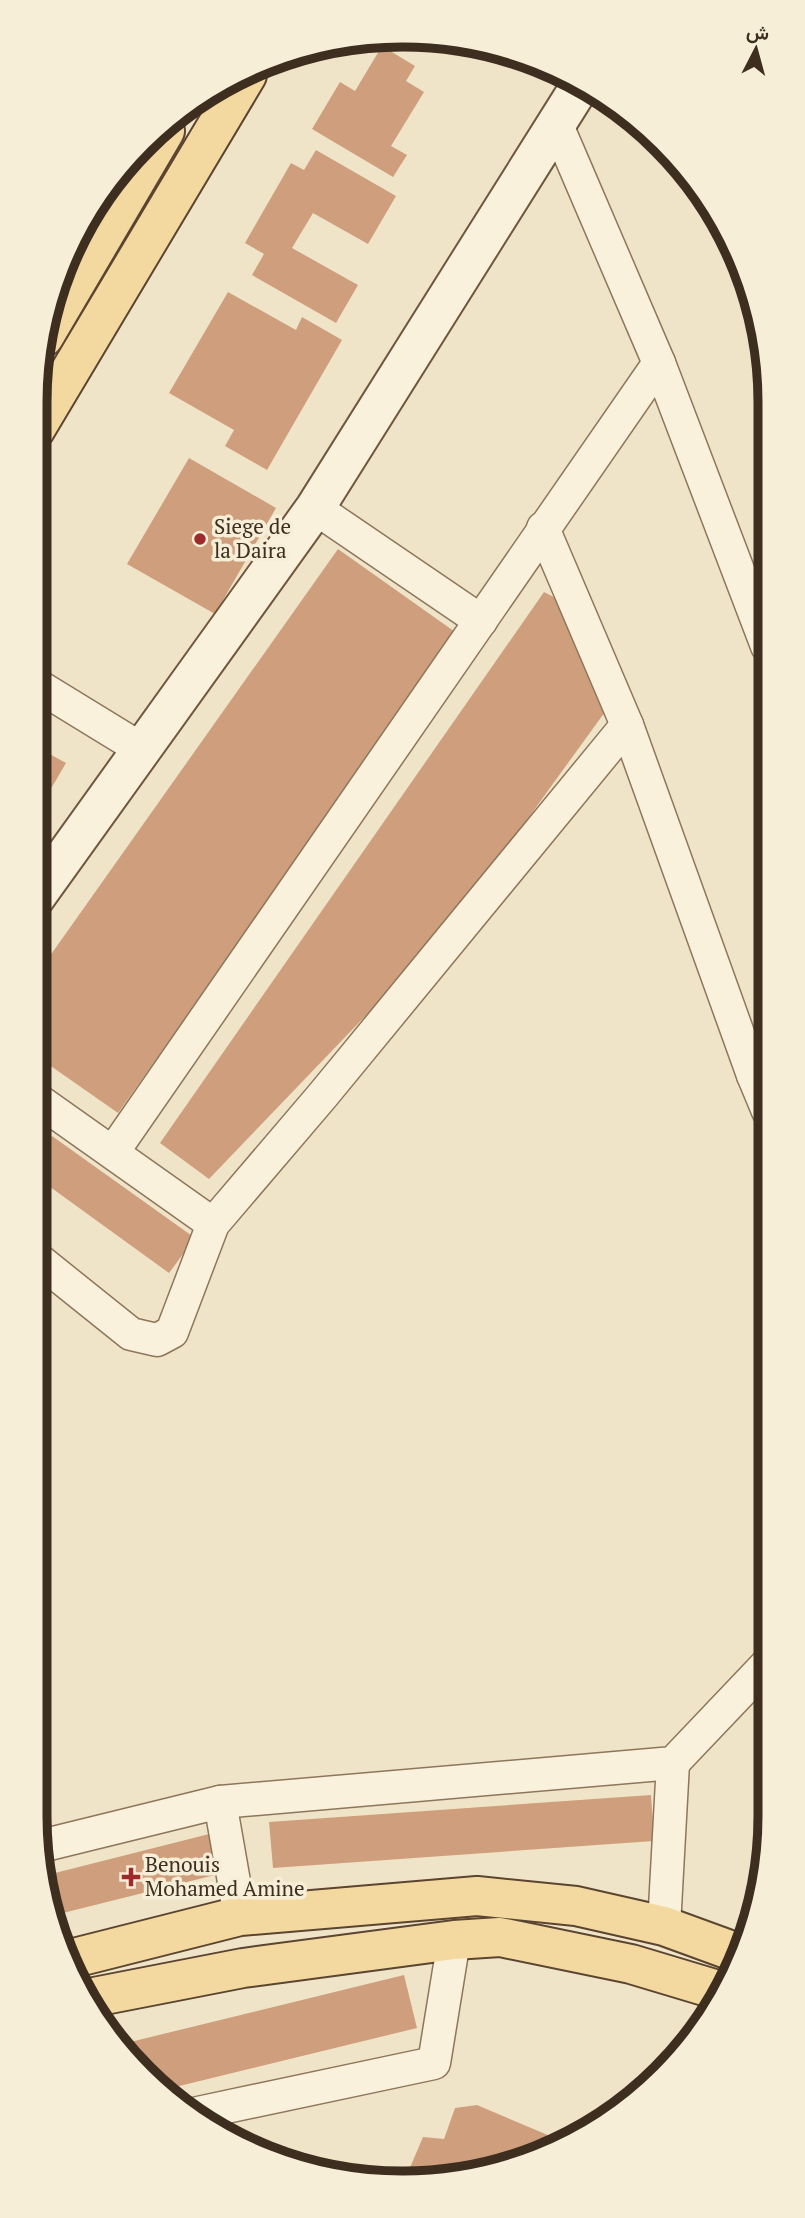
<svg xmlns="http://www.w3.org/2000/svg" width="805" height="2218" font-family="'PT Serif',Vazirmatn,serif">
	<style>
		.building { fill: #cf9f7d }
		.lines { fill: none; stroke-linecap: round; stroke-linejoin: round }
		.street-casing { stroke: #8d765c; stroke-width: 35 }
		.secondary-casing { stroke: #6f573f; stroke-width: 42 }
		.primary-casing { stroke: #5b4430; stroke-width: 42 }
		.street { stroke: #faf1dc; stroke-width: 32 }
		.secondary { stroke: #faf1dc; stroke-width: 38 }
		.primary { stroke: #f3d9a0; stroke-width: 38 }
		.poi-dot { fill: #9e2a2b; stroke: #f7eed8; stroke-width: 2.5 }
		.labels { text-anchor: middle; stroke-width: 7; stroke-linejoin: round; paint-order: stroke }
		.poi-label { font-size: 21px; fill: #3d2e20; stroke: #f7eed8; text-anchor: start }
		.rim { fill: none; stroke: #3d2e20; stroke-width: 9 }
	</style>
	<rect width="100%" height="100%" fill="#f0e4c8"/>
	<g class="building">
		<polygon points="382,46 415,66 406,81 424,92 391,146 407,155 393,177 312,129 340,82 355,91"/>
		<polygon points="316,150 396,196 368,244 313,213 292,248 358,285 336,323 252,275 264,254 245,243 291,163 304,170"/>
		<polygon points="228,292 296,330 302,317 342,340 267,470 225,446 234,430 169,393"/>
		<polygon points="189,458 276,508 215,614 127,564"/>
		<polygon points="338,549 458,634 118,1113 35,1055 35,977"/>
		<polygon points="544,592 569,605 610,705 445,933 209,1179 160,1143"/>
		<polygon points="35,746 66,763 35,816"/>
		<polygon points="52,1136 195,1238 169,1273 35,1176 35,1159"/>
		<polygon points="651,1795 654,1841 273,1868 269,1822"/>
		<polygon points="213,1833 223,1873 55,1915 47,1875"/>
		<polygon points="404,1975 417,2028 167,2089 126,2058 118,2045"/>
		<polygon points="477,2105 562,2141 499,2170 475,2160 469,2172 406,2177 423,2137 444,2139 455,2108"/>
		<polygon points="238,2137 287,2154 285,2159 240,2145 236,2142"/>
	</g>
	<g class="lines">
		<g class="street-casing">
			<g id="street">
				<polyline points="556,123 659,363 767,646"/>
				<polyline points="315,508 481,621"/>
				<polyline points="543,528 627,725 753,1075 768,1069"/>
				<polyline points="35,684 141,749"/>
				<polyline points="753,1075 768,1111"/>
				<polyline points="35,1098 213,1224"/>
				<polyline points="113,1152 659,363"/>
				<polyline points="35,1257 131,1334 157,1340 172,1332 213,1224 323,1095 627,725"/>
				<polyline points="220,1802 240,1916"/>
				<polyline points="41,1846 220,1802 673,1763 770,1661"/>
				<polyline points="664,1926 673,1763"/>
				<polyline points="198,2113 434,2063 454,1940"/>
			</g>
		</g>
		<g class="secondary-casing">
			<polyline id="secondary" points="35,898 315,508 582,83"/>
		</g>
		<g class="primary-casing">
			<g id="primary">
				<polyline points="44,337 165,131"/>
				<polyline points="35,430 247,75"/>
				<polyline points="66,1960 240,1916 477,1896 576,1906 664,1926 738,1953"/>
				<polyline points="89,1998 243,1968 454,1940 500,1937 631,1964 721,1991"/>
			</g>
		</g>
		<use href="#street" class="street"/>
		<use href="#secondary" class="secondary"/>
		<use href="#primary" class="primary"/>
	</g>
	<g class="poi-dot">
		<circle cx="200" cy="539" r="7"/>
		<path d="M127.5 1866.5h7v7h7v7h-7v7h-7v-7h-7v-7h7z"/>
	</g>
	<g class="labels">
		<g class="poi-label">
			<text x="214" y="534">Siege de<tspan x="214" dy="24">la Daira</tspan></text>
			<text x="145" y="1872">Benouis<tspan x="145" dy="24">Mohamed Amine</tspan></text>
		</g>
	</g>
	<path d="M0 0H805V2218H0ZM402 47H403A355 355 0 0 1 758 402V1816A355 355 0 0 1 403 2171H402A355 355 0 0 1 47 1816V402A355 355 0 0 1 402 47Z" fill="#f7eed8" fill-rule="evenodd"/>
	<path class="rim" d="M402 47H403A355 355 0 0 1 758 402V1816A355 355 0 0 1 403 2171H402A355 355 0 0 1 47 1816V402A355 355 0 0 1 402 47Z"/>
	<g transform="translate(756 49) rotate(6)" stroke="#f7eed8" stroke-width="5" paint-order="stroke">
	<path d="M0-5L12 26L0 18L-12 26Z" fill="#3d2e20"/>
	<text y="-10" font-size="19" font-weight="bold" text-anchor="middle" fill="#3d2e20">ش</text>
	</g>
</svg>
